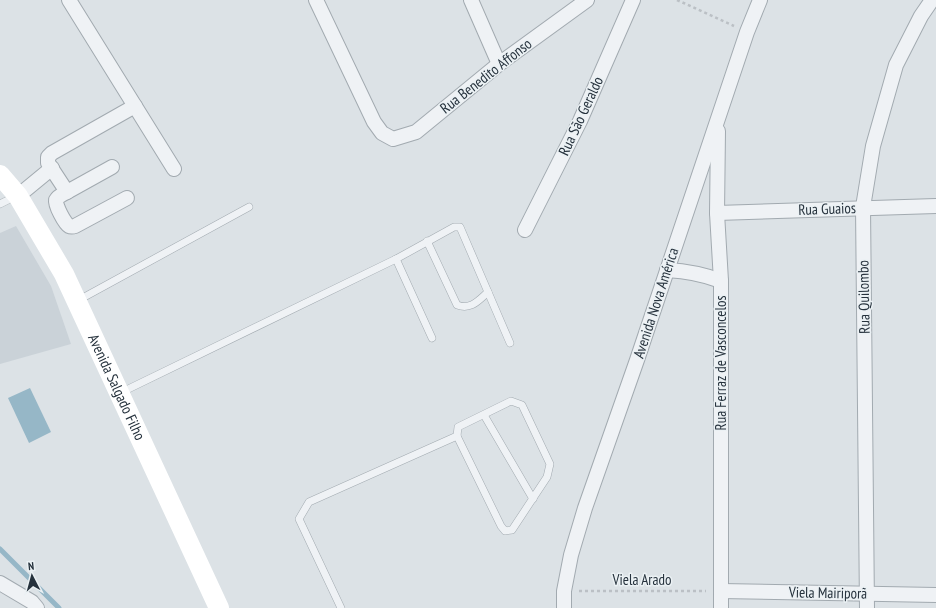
<svg xmlns="http://www.w3.org/2000/svg" width="936" height="608" font-family="'PT Sans Narrow',sans-serif">
	<style>
		.built { fill: #cad2d8 }
		.water { fill: #96b7c7 }
		.lines { fill: none; stroke-linecap: round; stroke-linejoin: round }
		.stream { stroke: #96b7c7; stroke-width: 5 }
		.lane-casing { stroke: #a2aab0; stroke-width: 8 }
		.street-casing { stroke: #a2aab0; stroke-width: 16 }
		.path { stroke: #bbc0c5; stroke-width: 2.5; stroke-dasharray: 3 3; stroke-linecap: butt }
		.lane { stroke: #eff2f5; stroke-width: 7 }
		.street { stroke: #eff2f5; stroke-width: 14 }
		.secondary { stroke: #fff; stroke-width: 20 }
		.labels { text-anchor: middle; stroke-width: 3; stroke-linejoin: round; paint-order: stroke }
		.street-label { font-size: 15px; fill: #26323d; stroke: #ebf1f4 }
	</style>
	<rect width="100%" height="100%" fill="#dce2e6"/>
	<polygon class="built" points="16,226 51,286 71,344 0,364 0,233"/>
	<polygon class="water" points="30,388 51,432 29,443 8,398"/>
	<g class="lines">
		<polyline class="stream" points="0,549 59,608"/>
		<g class="lane-casing">
			<g id="lane">
				<polyline points="0,204 16,196"/>
				<polyline points="396,259 432,338"/>
				<polyline points="488,292 510,343"/>
				<polyline points="77,301 249,207"/>
				<path d="M 120,393 L 396,259 L 454,227 L 460,227 L 488,292 C 478,301 471,310 457,305 L 427,241"/>
				<polygon points="511,401 522,405 550,464 547,477 512,530 505,531 501,526 457,436 458,427"/>
				<polyline points="484,415 533,499"/>
				<polyline points="341,608 299,519 309,502 457,436"/>
			</g>
		</g>
		<g class="street-casing">
			<g id="street">
				<polyline points="69,0 174,169"/>
				<polyline points="316,0 374,122 382,133 393,139 416,132 499,64 587,0"/>
				<polyline points="471,0 499,64"/>
				<polyline points="718,131 717,213 721,281 721,608"/>
				<polyline points="67,192 112,167"/>
				<polyline points="18,196 52,168"/>
				<path d="M 127,198 L 75,226 C 72,227 71,227 69,226 C 65,224 55,205 56,200 C 58,196 63,194 67,192 L 48,163 L 48,157 L 52,153 L 135,106"/>
				<polyline points="717,213 936,206"/>
				<polyline points="525,230 580,121 633,0"/>
				<path d="M 667,270 C 686,271 703,274 721,281"/>
				<polyline points="0,583 32,602 37,608"/>
				<polyline points="721,591 936,595"/>
				<polyline points="564,608 564,591 571,555 585,508 637,360 747,32 760,0"/>
				<polyline points="867,608 863,207 873,146 896,65 921,16 932,0"/>
			</g>
		</g>
		<g class="path">
			<polyline points="677,0 734,26"/>
			<polyline points="579,591 706,591"/>
		</g>
		<use href="#lane" class="lane"/>
		<use href="#street" class="street"/>
		<path class="secondary" id="s1" d="M 0,175 L 18,196 L 64,274 L 219,608"/>
	</g>
	<g class="labels">
		<g class="street-label">
			<text transform="translate(486 76) rotate(-38)" y="5">Rua Benedito Affonso</text>
			<text transform="translate(581 116) rotate(-65)" y="5">Rua São Geraldo</text>
			<text transform="translate(827 209) rotate(-2)" y="5">Rua Guaios</text>
			<text transform="translate(864 297) rotate(-91)" y="5">Rua Quilombo</text>
			<text transform="translate(656 303) rotate(-72)" y="5">Avenida Nova América</text>
			<text transform="translate(721 363) rotate(-90)" y="5">Rua Ferraz de Vasconcelos</text>
			<text dy="5" stroke="none"><textPath href="#s1" startOffset="243">Avenida Salgado Filho</textPath></text>
			<text x="642" y="585">Viela Arado</text>
			<text transform="translate(828 593) rotate(1)" y="5">Viela Mairiporã</text>
		</g>
	</g>
	<g transform="translate(32 576) rotate(354)" stroke="#ebf1f4" stroke-width="3" paint-order="stroke">
	<path d="M0-3L7 15L0 10L-7 15Z" fill="#26323d"/>
	<text y="-6" font-size="11" font-weight="bold" text-anchor="middle" fill="#26323d">N</text>
	</g>
</svg>
